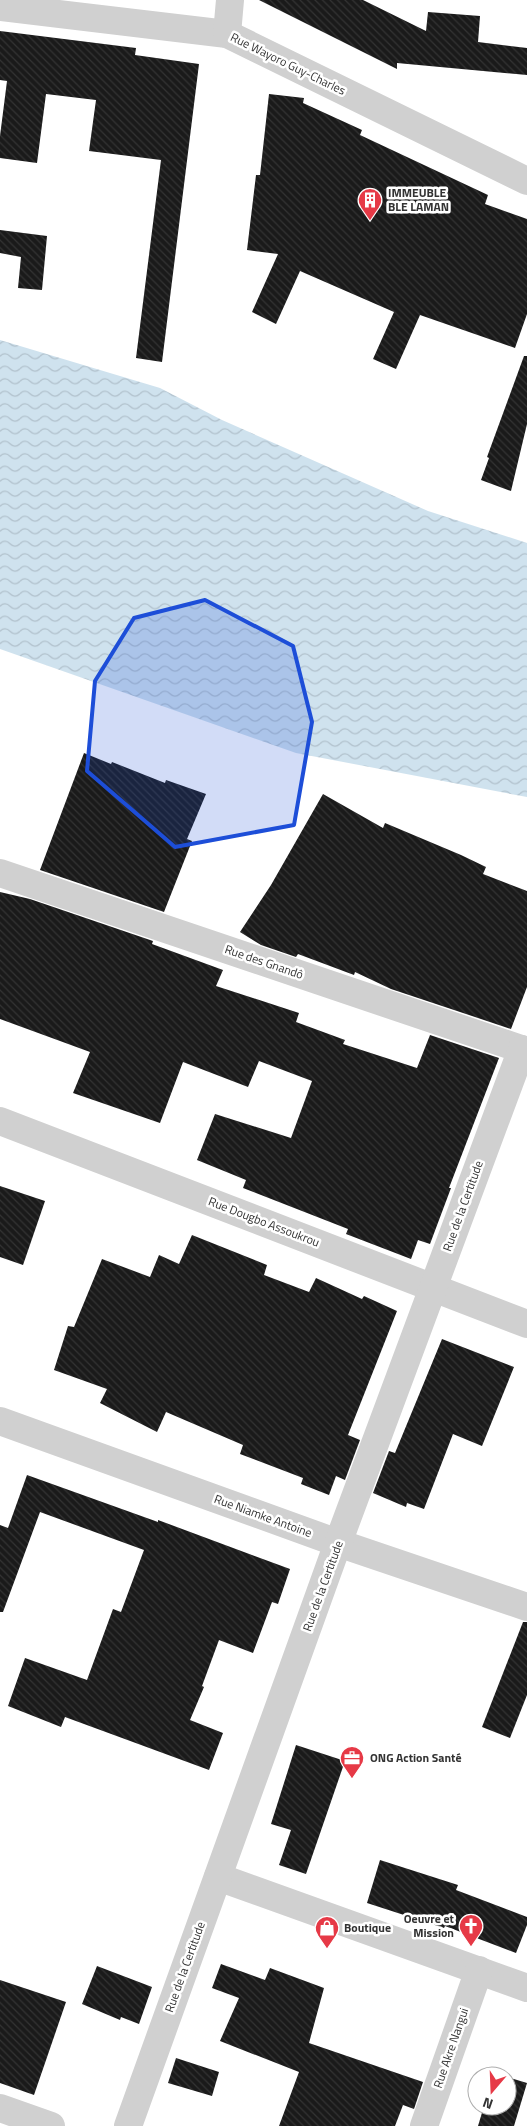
<svg xmlns="http://www.w3.org/2000/svg" width="527" height="2126" font-family="'Titillium Web',sans-serif">
	<style>
		.water { fill: url(#water-waves) }
		.building { fill: url(#building-back-hatch) }
		.lines { fill: none; stroke-linecap: round; stroke-linejoin: round }
		.minor { stroke: #d0d0d0; stroke-width: 28 }
		.marked { fill: #1d4ed8; fill-opacity: 0.2; stroke: #1d4ed8; stroke-width: 4; stroke-linejoin: round }
		.labels { text-anchor: middle; stroke-width: 5; stroke-linejoin: round; paint-order: stroke }
		.street-label { font-size: 12px; fill: #333; stroke: #fff }
		.poi-label { font-size: 12px; font-weight: bold; fill: #333; stroke: #fff; text-anchor: start }
	</style>
	<defs>
		<pattern id="water-waves" width="16" height="10" patternUnits="userSpaceOnUse" patternTransform="scale(1.25)"><rect width="16" height="10" fill="#cfe2ee"/><path d="M0 5q4-4 8 0t8 0" fill="none" stroke="#b2c2cd"/></pattern>
		<pattern id="building-back-hatch" width="6" height="6" patternUnits="userSpaceOnUse" patternTransform="scale(1.25)"><rect width="6" height="6" fill="#1a1a1a"/><path d="M-1 5l2 2M0 0l6 6M5-1l2 2" fill="none" stroke="#333"/></pattern>
	</defs>
	<rect width="100%" height="100%" fill="#fff"/>
	<polygon class="water" points="0,340 160,388 222,420 428,511 527,543 527,797 296,753 0,649"/>
	<g class="building">
		<polygon points="259,0 363,0 426,31 428,12 480,16 478,42 527,48 527,75 397,63 397,69"/>
		<polygon points="0,31 136,48 135,55 199,64 162,362 136,358 161,160 89,151 96,100 46,94 37,163 0,158 0,136 7,81 0,80"/>
		<polygon points="269,94 304,98 303,103 362,130 360,135 488,195 485,204 527,219 527,314 515,348 420,315 396,369 373,359 394,312 300,271 276,324 252,312 278,254 247,250 256,175 260,175"/>
		<polygon points="0,230 47,236 42,290 18,288 21,257 0,253"/>
		<polygon points="524,356 527,356 527,424 511,491 481,480 489,458 487,457"/>
		<polygon points="84,753 111,764 112,762 165,783 166,780 206,794 187,839 192,841 164,912 40,870"/>
		<polygon points="323,794 383,828 385,823 461,855 486,867 483,874 527,891 527,987 511,1029 391,989 355,972 354,975 298,954 296,957 261,945 240,932 271,885"/>
		<polygon points="0,892 30,899 153,941 152,944 223,970 216,986 299,1013 296,1022 345,1040 343,1044 417,1068 430,1035 499,1058 449,1188 451,1188 430,1244 418,1240 411,1259 346,1234 348,1229 243,1188 246,1180 197,1160 215,1114 291,1138 312,1081 259,1061 248,1087 183,1062 160,1123 73,1093 90,1052 0,1019"/>
		<polygon points="0,1186 45,1201 23,1265 0,1257"/>
		<polygon points="192,1235 267,1265 264,1275 309,1292 316,1278 362,1299 364,1296 397,1311 348,1435 360,1440 345,1480 336,1476 329,1495 301,1484 303,1478 240,1454 243,1445 166,1412 157,1432 100,1403 107,1389 54,1370 68,1326 74,1327 102,1259 150,1277 159,1255 179,1264"/>
		<polygon points="442,1339 514,1367 482,1446 453,1434 424,1509 407,1503 406,1507 373,1493 389,1451 395,1453"/>
		<polygon points="27,1475 158,1522 158,1520 290,1569 278,1604 272,1602 253,1653 219,1640 202,1686 204,1687 190,1720 223,1733 209,1770 65,1717 61,1727 8,1706 25,1658 87,1680 113,1609 121,1612 144,1550 40,1512 3,1612 0,1612 0,1525 8,1528"/>
		<polygon points="523,1622 527,1622 527,1695 510,1738 482,1727"/>
		<polygon points="296,1745 345,1761 306,1874 279,1865 291,1830 271,1824"/>
		<polygon points="380,1860 458,1885 456,1890 527,1917 527,1925 516,1953 445,1926 444,1928 367,1903"/>
		<polygon points="221,1964 265,1980 270,1968 324,1988 309,2043 423,2082 414,2109 403,2105 395,2126 279,2126 299,2072 220,2041 239,1998 212,1988"/>
		<polygon points="97,1966 152,1987 139,2024 121,2017 120,2020 82,2004"/>
		<polygon points="0,1980 66,2002 34,2095 0,2083"/>
		<polygon points="176,2058 219,2072 212,2096 168,2083"/>
		<polygon points="507,2077 527,2083 514,2126 478,2126 484,2106 507,2106"/>
	</g>
	<g class="lines">
		<g class="minor">
			<polyline points="0,7 227,34 527,181"/>
			<polyline points="227,34 230,0"/>
			<polyline points="0,873 527,1051"/>
			<polyline points="0,1121 527,1324"/>
			<polyline points="0,1421 338,1543 527,1607"/>
			<polyline points="218,1877 527,1988"/>
			<polyline points="0,2108 51,2126"/>
			<polyline points="128,2126 338,1543 522,1049"/>
			<polyline points="424,2126 479,1970"/>
		</g>
	</g>
	<path class="marked" d="M 205,600 L 293,646 L 312,722 L 294,825 L 175,847 L 87,771 L 95,681 L 134,618 Z"/>
	<defs>
		<g id="building-pin" transform="scale(1.25)"><path d="M0 17L-7.5 6A9.5 9.5 0 1 1 7.5 6Z" fill="#e63946" stroke="#fff"/><path d="M-4-6H4V6H1V3H-1V6H-4ZM-2.5-4.3h1.7v1.8h-1.7ZM.8-4.3h1.7v1.8H.8ZM-2.5-1h1.7V.8h-1.7ZM.8-1h1.7V.8H.8Z" fill="#fff"/></g>
		<g id="office-pin" transform="scale(1.25)"><path d="M0 17L-7.5 6A9.5 9.5 0 1 1 7.5 6Z" fill="#e63946" stroke="#fff"/><path d="M-6-3h4V-5.5h4V-3h4V5H-6ZM-1-4.5V-3h2v-1.5ZM-6 0V1H6V0Z" fill="#fff"/></g>
		<g id="church-pin" transform="scale(1.25)"><path d="M0 17L-7.5 6A9.5 9.5 0 1 1 7.5 6Z" fill="#e63946" stroke="#fff"/><path d="M-1.2-6h2.4v3.5h3.3v2.4h-3.3V6h-2.4V-.1h-3.3v-2.4h3.3Z" fill="#fff"/></g>
		<g id="shop-pin" transform="scale(1.25)"><path d="M0 17L-7.5 6A9.5 9.5 0 1 1 7.5 6Z" fill="#e63946" stroke="#fff"/><path d="M-5-2.5h2.3a2.7 3.5 0 0 1 5.4 0H5L5.5 6h-11ZM-1.5-2.5h3a1.5 2.3 0 0 0-3 0Z" fill="#fff"/></g>
	</defs>
	<g fill-rule="evenodd">
		<use href="#building-pin" x="370" y="200"/>
		<use href="#office-pin" x="352" y="1758"/>
		<use href="#church-pin" x="471" y="1926"/>
		<use href="#shop-pin" x="327" y="1928"/>
	</g>
	<g class="labels">
		<g class="street-label">
			<text transform="translate(288 64) rotate(26)" y="4">Rue Wayoro Guy-Charles</text>
			<text transform="translate(264 962) rotate(19)" y="4">Rue des Gnandô</text>
			<text transform="translate(463 1206) rotate(-70)" y="4">Rue de la Certitude</text>
			<text transform="translate(264 1222) rotate(21)" y="4">Rue Dougbo Assoukrou</text>
			<text transform="translate(263 1516) rotate(20)" y="4">Rue Niamke Antoine</text>
			<text transform="translate(323 1586) rotate(-70)" y="4">Rue de la Certitude</text>
			<text transform="translate(185 1967) rotate(-70)" y="4">Rue de la Certitude</text>
			<text transform="translate(451 2048) rotate(-71)" y="4">Rue Akre Nangui</text>
		</g>
		<g class="poi-label">
			<text x="388" y="197">IMMEUBLE<tspan x="388" dy="14">BLE LAMAN</tspan></text>
			<text x="370" y="1762">ONG Action Santé</text>
			<text x="454" y="1923" text-anchor="end">Oeuvre et<tspan x="454" dy="14">Mission</tspan></text>
			<text x="344" y="1932">Boutique</text>
		</g>
	</g>
	<g transform="translate(492 2091) rotate(199)"><circle r="24" fill="#ffffff" stroke="#adadad"/>
	<path d="M0-4L9 19L0 12L-9 19Z" fill="#e63946"/>
	<text y="-8" font-size="14" font-weight="bold" text-anchor="middle" fill="#333333">N</text>
	</g>
</svg>
